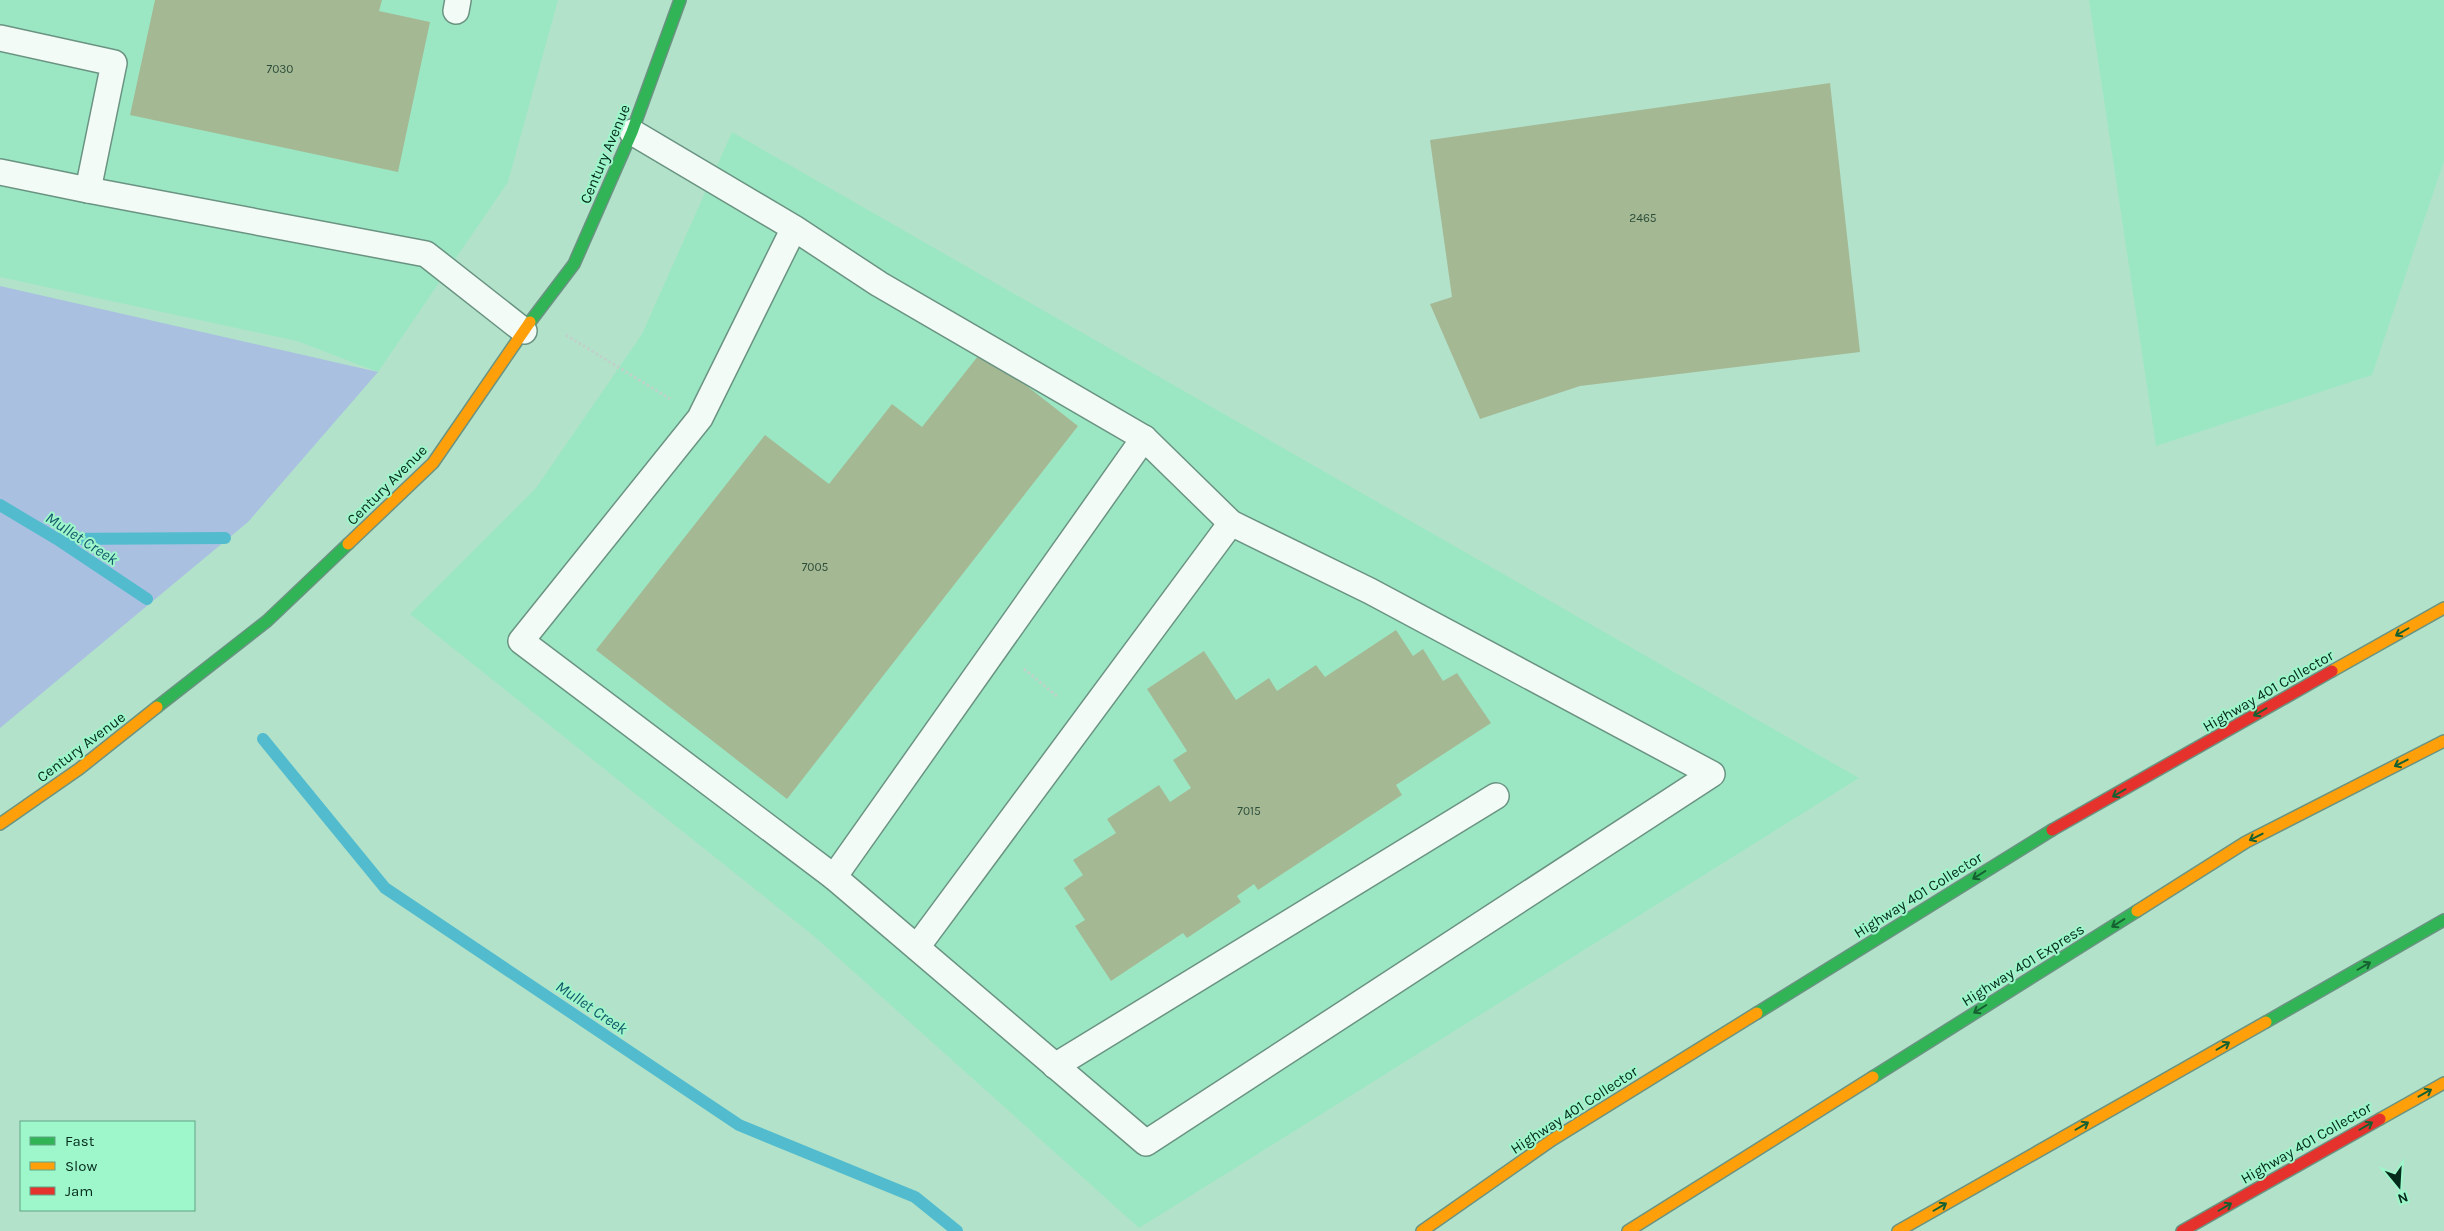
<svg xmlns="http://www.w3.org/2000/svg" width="2444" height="1231" font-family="Karla,sans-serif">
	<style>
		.built { fill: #9ce7c3 }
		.green { fill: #a9c0e0 }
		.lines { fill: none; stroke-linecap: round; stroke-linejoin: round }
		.stream { stroke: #52bcce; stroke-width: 12 }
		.building { fill: #a5b894 }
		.lane-casing { stroke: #6a9382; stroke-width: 28 }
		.fast-casing { stroke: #6a9382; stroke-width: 14 }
		.slow-casing { stroke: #6a9382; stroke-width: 14 }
		.jam-casing { stroke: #6a9382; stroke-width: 14 }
		.path { stroke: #c1d1c9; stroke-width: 3; stroke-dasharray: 2.5 2.5; stroke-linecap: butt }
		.lane { stroke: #f3fbf7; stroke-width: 25 }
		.fast { stroke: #30b455; stroke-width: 11 }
		.slow { stroke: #ff9f0a; stroke-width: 11 }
		.jam { stroke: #e5322d; stroke-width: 11 }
		.oneway { stroke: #166132 }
		.labels { text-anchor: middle; stroke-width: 4; stroke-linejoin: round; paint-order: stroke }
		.number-label { font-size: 12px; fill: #2c4e39 }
		.street-label { font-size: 15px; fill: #042a1b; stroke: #9ef6cb }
		.water-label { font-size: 16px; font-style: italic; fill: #15586b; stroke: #9ef6cb }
	</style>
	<rect width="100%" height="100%" fill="#b2e2ca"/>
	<g class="built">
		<polygon points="0,0 558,0 508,182 378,372 297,341 0,277"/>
		<polygon points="2089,0 2444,0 2444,161 2372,375 2156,446"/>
		<polygon points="732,132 1859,778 1139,1228 815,937 410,614 536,488 642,334"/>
	</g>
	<polygon class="green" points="0,286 378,372 248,522 0,728"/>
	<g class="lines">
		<g class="stream">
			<polyline points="0,505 57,539 147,599"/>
			<polyline points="58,539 225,538"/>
			<polyline points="263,739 385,888 739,1125 915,1197 957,1231"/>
		</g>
	</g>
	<g class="building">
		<polygon points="155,0 382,0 379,11 430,22 398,172 130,115"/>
		<polygon points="1830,83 1860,352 1580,386 1480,419 1430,304 1452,297 1430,140"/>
		<polygon points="982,351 1078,426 787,799 596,650 765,435 829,484 892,404 922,427"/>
		<polygon points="1396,630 1413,656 1423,649 1443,681 1457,673 1491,723 1396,785 1402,795 1258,890 1254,884 1237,896 1241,902 1187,938 1183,933 1111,981 1075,926 1085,920 1064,888 1083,875 1073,860 1116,833 1107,819 1159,785 1170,802 1191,788 1173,760 1187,751 1147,689 1204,651 1236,700 1269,678 1277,691 1316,665 1325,677"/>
	</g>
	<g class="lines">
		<g class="lane-casing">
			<g id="lane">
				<polyline points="456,11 458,0"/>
				<polyline points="0,38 114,63 88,190 0,172"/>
				<polyline points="632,132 794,228 879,284 1144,438 1231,523 1370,591 1712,774 1146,1143 834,877 521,641 700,418 794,228"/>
				<polyline points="88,190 426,254 524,331"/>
				<polyline points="834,877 1144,438"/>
				<polyline points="917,947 1231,523"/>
				<polyline points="1055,1066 1496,796"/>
			</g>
		</g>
		<g class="fast-casing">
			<g id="fast">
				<polyline points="530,322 574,264 632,132 680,0"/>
				<polyline points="157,707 267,621 348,544"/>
				<polyline points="1757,1013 2052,830"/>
				<polyline points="2266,1022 2444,920"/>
				<polyline points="1873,1077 2137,911"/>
			</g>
		</g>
		<g class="slow-casing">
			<g id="slow">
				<polyline points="348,544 433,463 530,322"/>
				<polyline points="2332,671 2444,608"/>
				<polyline points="0,824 79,769 157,707"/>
				<polyline points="2137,911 2246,842 2444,741"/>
				<polyline points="2380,1119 2444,1083"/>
				<polyline points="1422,1231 1552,1140 1757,1013"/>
				<polyline points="1628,1231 1873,1077"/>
				<polyline points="1898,1231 2266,1022"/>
			</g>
		</g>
		<g class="jam-casing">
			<g id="jam">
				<polyline points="2052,830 2332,671"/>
				<polyline points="2182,1231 2380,1119"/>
			</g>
		</g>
		<g class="path">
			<polyline points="566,335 670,399"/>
			<polyline points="1024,669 1058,697"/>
		</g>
		<use href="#lane" class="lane"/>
		<use href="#fast" class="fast"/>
		<use href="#slow" class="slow"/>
		<use href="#jam" class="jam"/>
	</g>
	<defs><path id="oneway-shaft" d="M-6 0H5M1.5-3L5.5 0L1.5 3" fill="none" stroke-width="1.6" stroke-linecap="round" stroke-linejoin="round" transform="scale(1.25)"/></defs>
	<g class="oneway">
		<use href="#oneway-shaft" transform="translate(2402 632) rotate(150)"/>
		<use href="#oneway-shaft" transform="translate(2260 712) rotate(150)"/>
		<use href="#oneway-shaft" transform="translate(2401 763) rotate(153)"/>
		<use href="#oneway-shaft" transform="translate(2119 793) rotate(150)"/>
		<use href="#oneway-shaft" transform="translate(2256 837) rotate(153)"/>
		<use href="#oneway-shaft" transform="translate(1979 875) rotate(148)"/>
		<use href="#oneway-shaft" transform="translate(2118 923) rotate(148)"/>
		<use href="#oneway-shaft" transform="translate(2364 966) rotate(-30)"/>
		<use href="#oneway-shaft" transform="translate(1980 1009) rotate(148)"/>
		<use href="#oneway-shaft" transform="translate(2223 1046) rotate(-30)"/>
		<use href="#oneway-shaft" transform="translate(2425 1093) rotate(-29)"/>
		<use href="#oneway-shaft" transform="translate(2082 1126) rotate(-30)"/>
		<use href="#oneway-shaft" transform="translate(2366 1126) rotate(-30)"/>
		<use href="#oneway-shaft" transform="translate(1940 1207) rotate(-30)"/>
		<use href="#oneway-shaft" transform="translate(2225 1207) rotate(-30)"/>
	</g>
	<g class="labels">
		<g class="number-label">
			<text x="280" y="73">7030</text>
			<text x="1643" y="222">2465</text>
			<text x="815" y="571">7005</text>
			<text x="1249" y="815">7015</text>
		</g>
		<g class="street-label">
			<text transform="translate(605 154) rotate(-67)" y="5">Century Avenue</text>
			<text transform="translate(387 485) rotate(-45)" y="5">Century Avenue</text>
			<text transform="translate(2268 691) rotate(-30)" y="5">Highway 401 Collector</text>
			<text transform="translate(81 747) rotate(-37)" y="5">Century Avenue</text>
			<text transform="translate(1918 895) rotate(-32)" y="5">Highway 401 Collector</text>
			<text transform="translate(2023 965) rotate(-32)" y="5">Highway 401 Express</text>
			<text transform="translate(1574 1110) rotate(-33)" y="5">Highway 401 Collector</text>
			<text transform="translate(2306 1143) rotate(-30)" y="5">Highway 401 Collector</text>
		</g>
		<g class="water-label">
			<text transform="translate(82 538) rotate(33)" y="6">Mullet Creek</text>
			<text transform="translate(592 1007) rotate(34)" y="6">Mullet Creek</text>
		</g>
	</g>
	<rect x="20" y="1121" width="175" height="90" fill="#9ef6cb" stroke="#60a485"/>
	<rect x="30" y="1137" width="25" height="8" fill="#30b455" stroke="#60a485"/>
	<text x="65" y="1146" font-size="15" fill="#042a1b">Fast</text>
	<rect x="30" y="1162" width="25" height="8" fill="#ff9f0a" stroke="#60a485"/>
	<text x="65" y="1171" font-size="15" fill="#042a1b">Slow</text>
	<rect x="30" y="1187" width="25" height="8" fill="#e5322d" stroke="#60a485"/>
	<text x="65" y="1196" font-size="15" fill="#042a1b">Jam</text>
	<g transform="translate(2399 1186) rotate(162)" stroke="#9ef6cb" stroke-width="4" paint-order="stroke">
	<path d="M0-4L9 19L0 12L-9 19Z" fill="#042a1b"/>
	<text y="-8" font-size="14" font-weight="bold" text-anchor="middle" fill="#042a1b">N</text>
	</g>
</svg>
